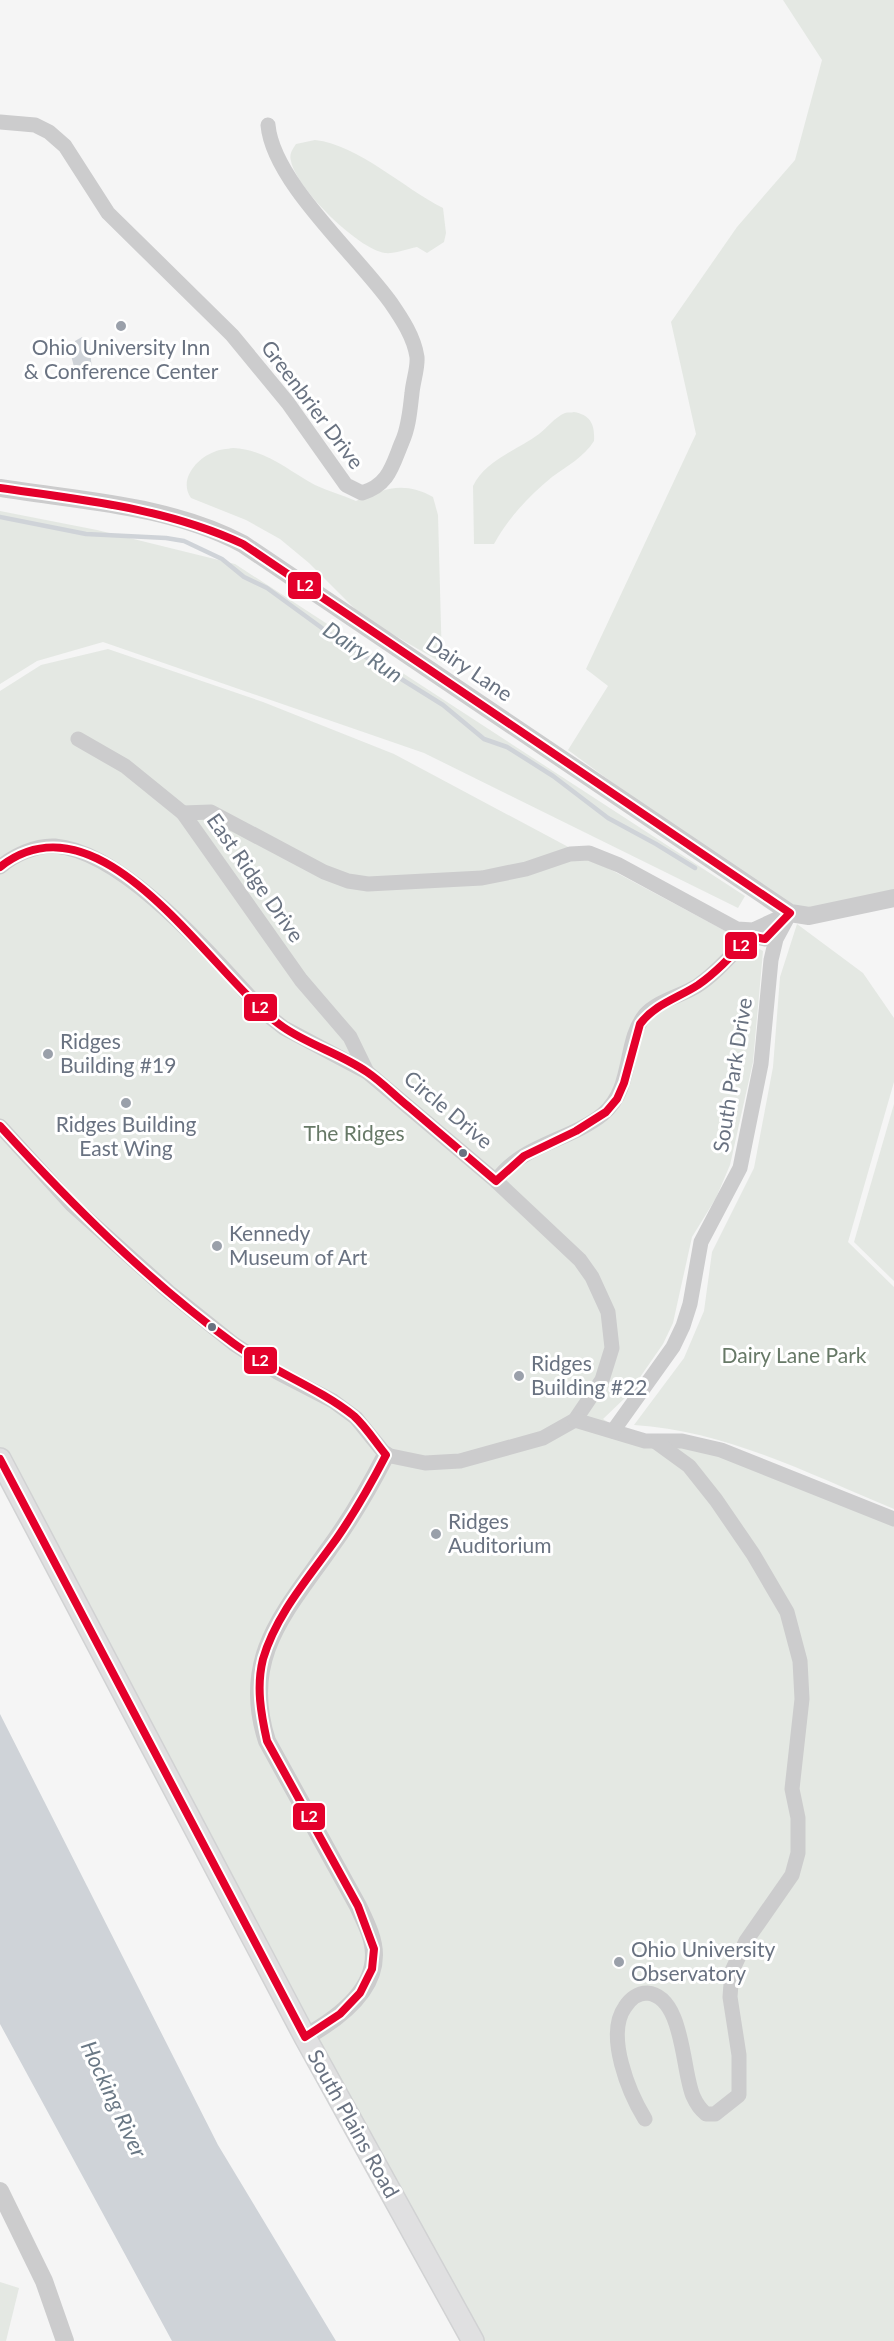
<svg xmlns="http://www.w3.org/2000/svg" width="894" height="2341" font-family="Lato,sans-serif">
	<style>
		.green { fill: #e4e8e3 }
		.water { fill: #cfd3d8 }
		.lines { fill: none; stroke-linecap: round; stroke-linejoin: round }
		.stream { stroke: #cfd3d8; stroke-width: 4.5 }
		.secondary-casing { stroke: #d1d2d3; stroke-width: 24 }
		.minor { stroke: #cccccd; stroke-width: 15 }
		.tertiary { stroke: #cccccd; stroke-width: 18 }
		.secondary { stroke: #e0e0e1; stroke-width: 21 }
		.bus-1-casing { stroke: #fff; stroke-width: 12 }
		.bus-1 { stroke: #e4002b; stroke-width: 8 }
		.poi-dot { fill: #9aa0aa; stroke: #fff; stroke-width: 2 }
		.bus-dot { fill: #697281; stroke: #fff; stroke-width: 2 }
		.labels { text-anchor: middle; stroke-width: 6; stroke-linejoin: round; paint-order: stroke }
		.poi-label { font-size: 21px; fill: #697281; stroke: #fff; text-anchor: start }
		.street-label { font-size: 21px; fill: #697281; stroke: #fff }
		.park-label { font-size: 21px; fill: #677967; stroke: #fff }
		.water-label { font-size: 22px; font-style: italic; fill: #6a7885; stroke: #fff }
		.line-badge { stroke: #fff; stroke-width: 2 }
		.badge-label { font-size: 16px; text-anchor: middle; font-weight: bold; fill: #fff }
	</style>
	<rect width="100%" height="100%" fill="#f5f5f5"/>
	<g class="green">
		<polygon points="783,0 894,0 894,898 790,913 568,750 608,686 586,669 696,434 671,322 737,227 795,160 822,60"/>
		<path d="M 315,140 C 359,145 403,188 443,208 L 446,233 L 444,242 L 427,253 L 417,247 C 407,249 394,254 385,253 C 358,249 296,188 291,161 C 289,154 292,150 296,144 Z"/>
		<path d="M 574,412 C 591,415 595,425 594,441 C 584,457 567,466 552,477 C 529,496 508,518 494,544 L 474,544 L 473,486 C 485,461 517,450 539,434 C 547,428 555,417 565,413 C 568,412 571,413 574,412 Z"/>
		<path d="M 233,448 C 267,450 287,470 315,485 C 328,491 342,495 356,501 C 384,488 405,481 433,497 L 438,515 L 442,663 L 363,617 L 309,563 L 280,539 L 246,520 L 191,498 C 178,480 197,458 214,452 C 220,449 227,449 233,448 Z"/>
		<polygon points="0,511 97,530 235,564 745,896 738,908 424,753 103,642 37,661 0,684"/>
		<polygon points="108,649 263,702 394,754 763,951 753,1062 730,1165 716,1198 692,1237 673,1323 663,1344 627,1396 603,1419 634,1438 682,1441 894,1519 894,2341 473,2341 0,1459 0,691 41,665"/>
		<path d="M 797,924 L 863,973 L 894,1018 L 894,1082 L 848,1242 L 894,1287 L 894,1509 C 809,1474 727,1431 634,1425 L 684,1358 L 704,1311 L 712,1252 L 754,1168 L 773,1067 L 780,977 Z"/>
		<polygon points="894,1104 894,1281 854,1242"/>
		<polygon points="0,2282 19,2288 6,2341 0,2341"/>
	</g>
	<g class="water">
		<polygon points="82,337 89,344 92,368 82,372 74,367 71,355 75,341"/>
		<polygon points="0,1714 218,2145 336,2341 172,2341 0,2024"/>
	</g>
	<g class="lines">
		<polyline class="stream" points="0,517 86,534 166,538 184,541 222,559 244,577 267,588 337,639 443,705 484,739 507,747 553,776 608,818 656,844 695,868"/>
		<g class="secondary-casing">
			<polyline id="secondary" points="0,1459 305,2037 473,2341"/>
		</g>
		<g class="minor">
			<path d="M 0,122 L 35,125 L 49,132 L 65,146 L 108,213 L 232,335 L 288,403 L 346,485 L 362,493 C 389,485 392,466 402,442 C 409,427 410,409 412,393 C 413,381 418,368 417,357 C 414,337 402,319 391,303 C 357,255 273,182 268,125"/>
			<polyline points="78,739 125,766 183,813 301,980 350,1037 367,1072"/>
			<polyline points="183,813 211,812 324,872 348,881 368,884 482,878 526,869 570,854 589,853 619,865 737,929 753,930 790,913"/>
			<path d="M 0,867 C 14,855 36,845 55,846 C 127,852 217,962 265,1013 L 284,1028 L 367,1072 L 496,1181 L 580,1260 L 592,1277 L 608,1312 L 612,1348 L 602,1380 L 575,1420 L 543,1438 L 460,1461 L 425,1463 L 386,1455 L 356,1418 L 333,1401 L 277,1372 L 234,1344 L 169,1292 L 72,1205 L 0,1126"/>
			<path d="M 496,1181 C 522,1144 570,1141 603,1114 C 634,1088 623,1042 645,1015 C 657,1001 681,996 697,986 C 717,973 733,953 750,936 L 765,939 L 780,924"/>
			<polyline points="575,1420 645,1441 682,1441 721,1450 894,1519"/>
			<polyline points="613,1431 673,1347 683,1326 690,1304 701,1242 740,1168 761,1064 771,960 776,939 790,913"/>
			<path d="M 645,2119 C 629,2093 605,2035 625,2007 C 630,1999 638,1993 647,1993 C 684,1996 682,2071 693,2096 C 696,2103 700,2109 706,2114 L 715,2114 L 739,2095 L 739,2055 L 730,1997 L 732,1971 L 746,1941 L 792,1875 L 798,1853 L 798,1818 L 792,1789 L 802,1699 L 800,1661 L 787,1612 L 753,1554 L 716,1500 L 689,1466 L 656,1442"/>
		</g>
		<g class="tertiary">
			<path d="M 0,488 C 81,501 170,505 243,544 L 790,913 L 809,916 L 894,898"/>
			<path d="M 305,2037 C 334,2021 374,1993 374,1955 C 374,1938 365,1921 358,1906 L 267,1741 C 240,1658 285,1612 329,1549 C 351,1519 369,1488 386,1455"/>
			<polyline points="0,2191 44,2281 65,2341"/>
		</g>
		<use href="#secondary" class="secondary"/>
		<g class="bus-1-casing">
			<g id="bus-1">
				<path d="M 0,488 C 83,500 166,508 243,544 L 790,913 L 765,939 L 750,936 C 734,953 718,971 698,985 C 678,998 655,1004 640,1024 L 624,1083 L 617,1099 L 606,1112 L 576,1131 L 524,1156 L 496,1181 C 467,1156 438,1132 409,1107 C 395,1096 382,1082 367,1072 C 341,1054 309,1045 283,1027 C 212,978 103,786 0,867"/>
				<path d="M 0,1126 C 72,1205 147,1280 233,1343 C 271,1371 318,1387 354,1416 C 366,1427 376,1443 386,1455 C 371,1484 355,1512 337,1538 C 310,1576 276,1614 263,1659 C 256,1687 261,1714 267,1741 L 358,1906 L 374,1949 L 372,1969 L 360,1993 L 340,2014 L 305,2037 L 0,1459"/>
			</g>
		</g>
		<use href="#bus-1" class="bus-1"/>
	</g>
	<g class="poi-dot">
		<circle cx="121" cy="326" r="6"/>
		<circle cx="48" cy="1054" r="6"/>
		<circle cx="126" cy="1103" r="6"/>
		<circle cx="217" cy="1246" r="6"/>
		<circle cx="519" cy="1376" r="6"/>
		<circle cx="436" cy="1534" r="6"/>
		<circle cx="619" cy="1962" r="6"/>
	</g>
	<g class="bus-dot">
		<circle cx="463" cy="1153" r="5"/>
		<circle cx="212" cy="1327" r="5"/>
	</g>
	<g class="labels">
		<g class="poi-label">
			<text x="121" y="355" text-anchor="middle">Ohio University Inn<tspan x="121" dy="24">&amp; Conference Center</tspan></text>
			<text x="60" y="1049">Ridges<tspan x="60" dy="24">Building #19</tspan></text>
			<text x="126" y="1132" text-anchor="middle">Ridges Building<tspan x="126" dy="24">East Wing</tspan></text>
			<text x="229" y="1241">Kennedy<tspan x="229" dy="24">Museum of Art</tspan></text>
			<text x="531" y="1371">Ridges<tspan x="531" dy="24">Building #22</tspan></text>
			<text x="448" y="1529">Ridges<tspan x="448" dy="24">Auditorium</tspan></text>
			<text x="631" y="1957">Ohio University<tspan x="631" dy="24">Observatory</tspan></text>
		</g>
		<g class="street-label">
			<text transform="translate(312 405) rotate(53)" y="7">Greenbrier Drive</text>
			<text transform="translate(469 669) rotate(34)" y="7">Dairy Lane</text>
			<text transform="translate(255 878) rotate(55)" y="7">East Ridge Drive</text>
			<text transform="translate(733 1075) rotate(-81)" y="7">South Park Drive</text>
			<text transform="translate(448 1110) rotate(40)" y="7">Circle Drive</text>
			<text transform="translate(353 2124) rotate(61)" y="7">South Plains Road</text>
		</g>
		<g class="park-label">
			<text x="354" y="1141">The Ridges</text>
			<text x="794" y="1363">Dairy Lane Park</text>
		</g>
		<g class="water-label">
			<text transform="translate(363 652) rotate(34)" y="8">Dairy Run</text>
			<text transform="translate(114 2099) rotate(65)" y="8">Hocking River</text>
		</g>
	</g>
	<g class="line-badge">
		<rect x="287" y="571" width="35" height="29" rx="6" fill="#e4002b"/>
		<rect x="724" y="931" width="34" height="29" rx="6" fill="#e4002b"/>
		<rect x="243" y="993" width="35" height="29" rx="6" fill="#e4002b"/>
		<rect x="243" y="1346" width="35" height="29" rx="6" fill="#e4002b"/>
		<rect x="292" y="1802" width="34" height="29" rx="6" fill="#e4002b"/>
	</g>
	<g class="badge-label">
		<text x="305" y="591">L2</text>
		<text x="741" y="951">L2</text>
		<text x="260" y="1013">L2</text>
		<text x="260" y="1366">L2</text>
		<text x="309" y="1822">L2</text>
	</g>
</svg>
